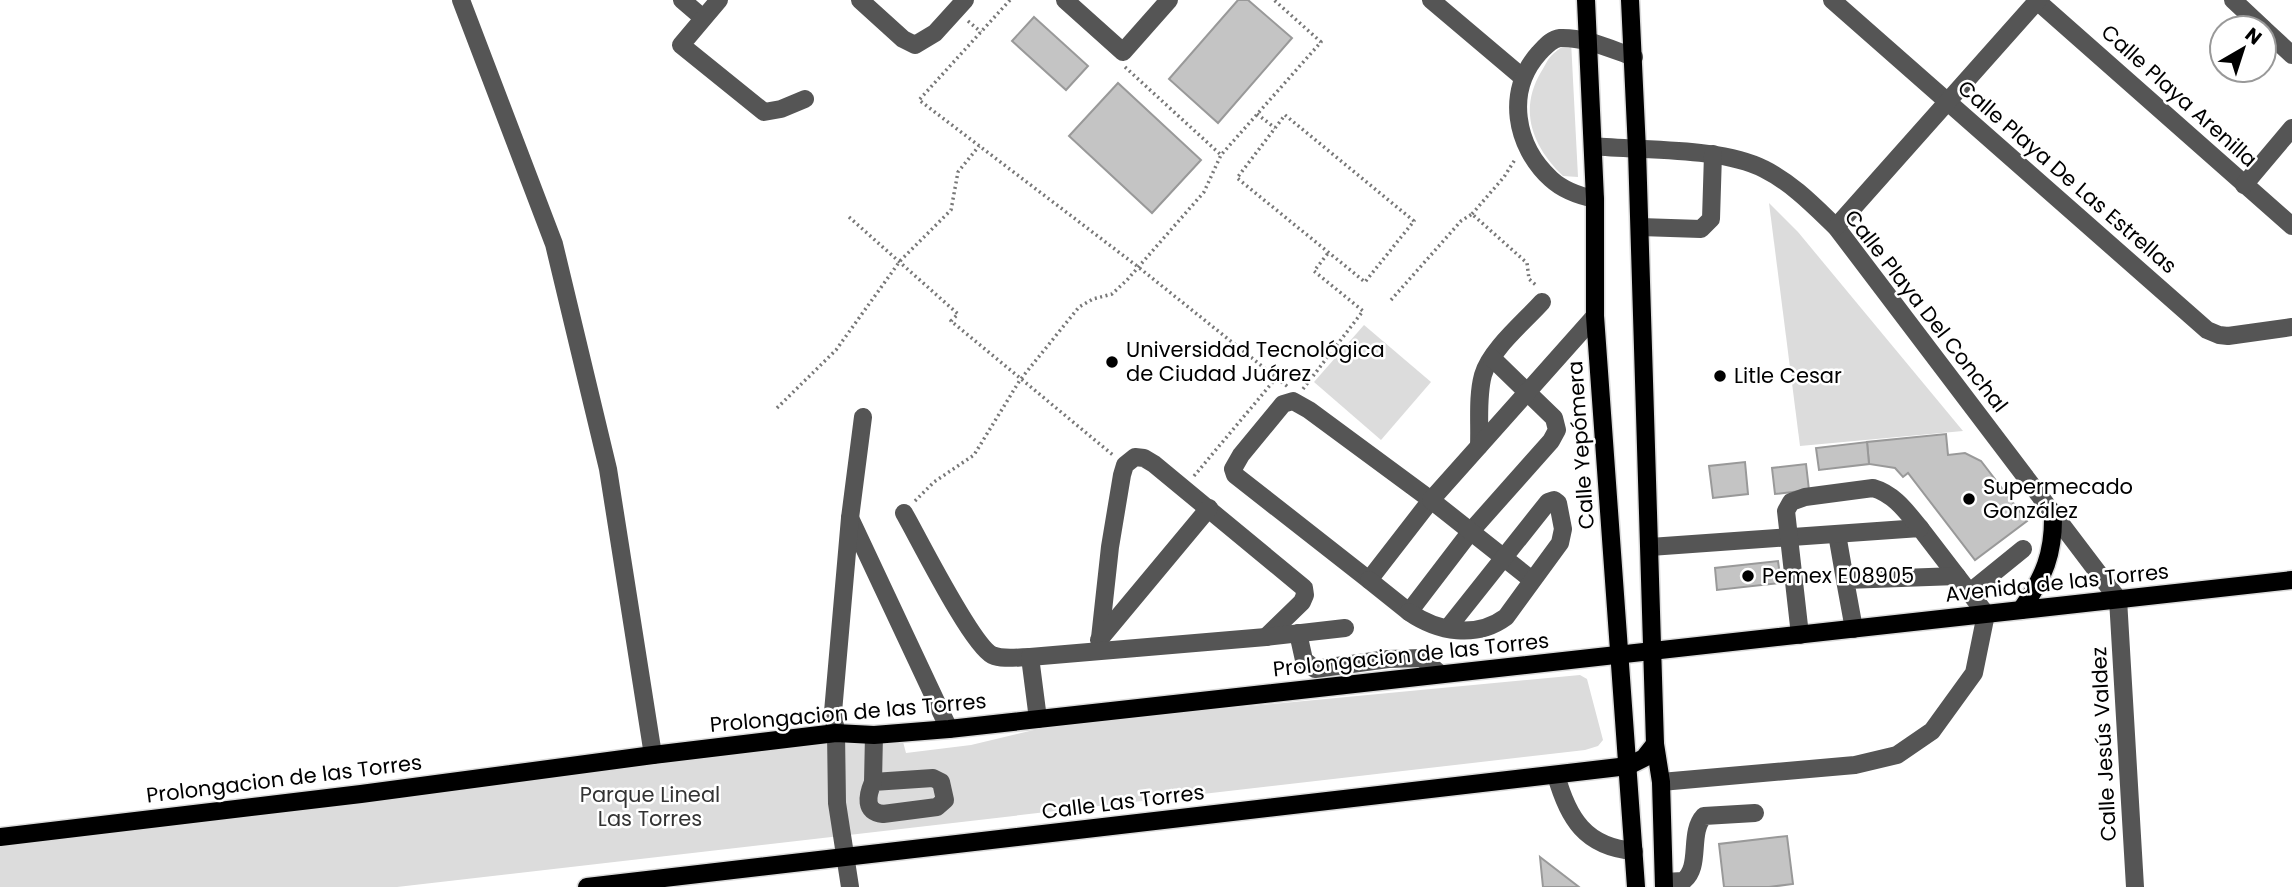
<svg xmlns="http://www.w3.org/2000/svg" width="2292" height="887" font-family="Poppins,sans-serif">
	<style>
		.green { fill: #dcdcdc }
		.building { fill: #c4c4c4; stroke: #999; stroke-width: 2 }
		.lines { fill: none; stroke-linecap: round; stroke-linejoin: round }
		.major-casing { stroke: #dbdbdb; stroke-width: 21 }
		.path { stroke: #777; stroke-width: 3.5; stroke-dasharray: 2 3.5; stroke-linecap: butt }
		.minor { stroke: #555; stroke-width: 18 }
		.major { stroke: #000; stroke-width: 18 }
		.poi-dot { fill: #000; stroke: #fff; stroke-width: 2.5 }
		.labels { text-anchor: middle; stroke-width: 5; stroke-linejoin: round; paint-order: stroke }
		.street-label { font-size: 21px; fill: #000; stroke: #fff }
		.poi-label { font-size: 21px; fill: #000; stroke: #fff; text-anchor: start }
		.park-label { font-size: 21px; fill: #333; stroke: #fff }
	</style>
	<rect width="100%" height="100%" fill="#fff"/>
	<g class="green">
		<path d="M 1571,41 L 1578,177 L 1563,176 C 1533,147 1518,111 1541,72 C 1545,66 1548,58 1553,54 C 1558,49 1565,45 1571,41 Z"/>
		<polygon points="1769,203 1798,232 1963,431 1800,446"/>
		<polygon points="1364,325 1431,382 1381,440 1314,382"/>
		<polygon points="1580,675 1587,679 1603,740 1598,746 1585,750 397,887 0,887 0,843 653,755 902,738 906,753 971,745 1059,724"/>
	</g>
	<g class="building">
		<polygon points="1238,0 1248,0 1292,38 1218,123 1169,79"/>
		<polygon points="1034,17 1088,66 1066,90 1012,41"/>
		<polygon points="1118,83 1201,160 1152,213 1069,136"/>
		<polygon points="1946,434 1948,455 1965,453 1981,461 2027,521 1975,560 1908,473 1903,477 1895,468 1869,464 1867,442"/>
		<polygon points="1867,442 1869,464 1819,470 1816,448"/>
		<polygon points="1745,462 1748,494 1713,498 1709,466"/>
		<polygon points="1806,464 1809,490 1775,494 1772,468"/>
		<polygon points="1778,561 1781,583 1717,590 1715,568"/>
		<polygon points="1787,836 1793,884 1769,887 1724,887 1719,844"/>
		<polygon points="1540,857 1579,887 1543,887"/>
	</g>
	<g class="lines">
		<g class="major-casing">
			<g id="major">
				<polyline points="1586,0 1595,199 1595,316 1636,887"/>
				<polyline points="1630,0 1637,150 1655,744 1661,782 1664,887"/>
				<path d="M 2021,610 C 2044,577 2054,554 2053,513"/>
				<polyline points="0,837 361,794 653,755 836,733 874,735 949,729 2292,580"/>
				<polyline points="587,887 1628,766 1644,758 1655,744"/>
			</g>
		</g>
		<g class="path">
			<polyline points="1010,0 919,100 1137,266 1288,387"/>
			<polyline points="968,21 981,32"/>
			<polyline points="1125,67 1221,155"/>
			<polyline points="1257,114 1275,128"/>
			<polygon points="1285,115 1414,221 1365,282 1237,178"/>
			<polyline points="1472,214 1504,177 1516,158"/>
			<polyline points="849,217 958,314 951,321 1113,455"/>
			<polyline points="1391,300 1461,221 1472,214 1527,263 1529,279 1537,286"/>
			<polyline points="1303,389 1363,311 1314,271 1329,252"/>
			<polyline points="777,408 836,350 900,261 951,210 958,172 979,146"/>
			<polyline points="1194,476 1277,377"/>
			<polyline points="915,501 934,482 974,455 1020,380 1079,307 1093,299 1112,294 1127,280 1204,192 1221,155 1321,42 1274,0"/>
		</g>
		<g class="minor">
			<polyline points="461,0 554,244 608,469 653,755"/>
			<polyline points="682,0 703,18"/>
			<polyline points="719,0 681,45 764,112 781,109 805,99"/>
			<polyline points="860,0 903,39 915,45 935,33 965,0"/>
			<polyline points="1065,0 1123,52 1169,0"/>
			<polyline points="1431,0 1522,77"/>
			<polyline points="1832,0 2207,330 2219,335 2228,336 2292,327"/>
			<polyline points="2036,0 2292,226"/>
			<polyline points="2233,0 2263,28"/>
			<polyline points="2264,29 2292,55"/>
			<path d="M 1593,146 C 1643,151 1721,147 1764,169 C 1792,183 1814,206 1836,227 L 2118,599 L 2135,887"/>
			<polyline points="2244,185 2292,128"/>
			<path d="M 1595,199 C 1580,196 1564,191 1551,179 C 1515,146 1505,91 1539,53 C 1545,47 1551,39 1560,38 C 1585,37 1610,49 1634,57"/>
			<polyline points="1640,227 1701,229 1711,219 1713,154"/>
			<polyline points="1836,227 2038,0"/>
			<polygon points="1293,401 1309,410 1431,500 1369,580 1235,475 1233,469 1241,455 1283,404"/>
			<path d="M 1479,446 C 1480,423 1477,397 1483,375 C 1490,350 1525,321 1542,302"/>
			<path d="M 904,513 C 919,539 971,644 992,655 C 1003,660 1018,657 1030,657"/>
			<polyline points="850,518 949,729"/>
			<polyline points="1837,534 1845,580"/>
			<polyline points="1650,547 1920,528 1986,614 1974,673 1932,731 1897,755 1855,765 1661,782"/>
			<polyline points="1369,580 1409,612 1471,531 1551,441 1557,430 1554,418 1492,358"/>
			<polyline points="1532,580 1431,500 1595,316"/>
			<polyline points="1970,592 2023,549"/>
			<path d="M 1409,612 C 1438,632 1476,639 1506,617 L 1560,543 L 1563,529 L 1558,503 L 1554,500 L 1548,502 L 1447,629"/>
			<polyline points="1854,629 1845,580 1957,576"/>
			<polyline points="1298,633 1304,660 1315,669 1388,659 1422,658 1440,674"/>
			<path d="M 1800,635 L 1786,511 L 1791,502 L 1805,497 L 1873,488 C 1894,494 1906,511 1920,528"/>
			<polyline points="1100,638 1110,547 1122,475 1125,465 1135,457 1144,458 1154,464 1304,588 1305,595 1302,602 1266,637"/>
			<polyline points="1099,640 1209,508"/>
			<polyline points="1038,719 1030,657 1266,637 1345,628"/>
			<path d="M 1556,775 C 1568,818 1585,847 1634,851"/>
			<path d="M 933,778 L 941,782 L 945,800 L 937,807 L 883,814 C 864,812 867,796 873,782 Z"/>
			<polyline points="873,782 874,735"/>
			<path d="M 1664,882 L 1683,881 C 1702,867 1688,833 1704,816 L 1755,813"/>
			<polyline points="850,887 837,803 836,733 833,712 850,518 863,417"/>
		</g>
		<use href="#major" class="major"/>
	</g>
	<g class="poi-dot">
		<circle cx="1112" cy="362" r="7"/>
		<circle cx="1720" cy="376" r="7"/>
		<circle cx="1969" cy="499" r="7"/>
		<circle cx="1748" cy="576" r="7"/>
	</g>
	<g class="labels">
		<g class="street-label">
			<text transform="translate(2179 96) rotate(42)" y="7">Calle Playa Arenilla</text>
			<text transform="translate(2067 177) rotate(41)" y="7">Calle Playa De Las Estrellas</text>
			<text transform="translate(1926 311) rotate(52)" y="7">Calle Playa Del Conchal</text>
			<text transform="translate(1581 445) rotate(-94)" y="7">Calle Yepómera</text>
			<text transform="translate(2057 583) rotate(-6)" y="7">Avenida de las Torres</text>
			<text transform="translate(1411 655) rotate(-6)" y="7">Prolongacion de las Torres</text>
			<text transform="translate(848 713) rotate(-5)" y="7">Prolongacion de las Torres</text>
			<text transform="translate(2104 744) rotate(-93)" y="7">Calle Jesús Valdez</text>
			<text transform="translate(284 779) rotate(-7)" y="7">Prolongacion de las Torres</text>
			<text transform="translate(1123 802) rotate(-7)" y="7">Calle Las Torres</text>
		</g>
		<g class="poi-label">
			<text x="1126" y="357">Universidad Tecnológica<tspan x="1126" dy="24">de Ciudad Juárez</tspan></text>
			<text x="1734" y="383">Litle Cesar</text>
			<text x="1983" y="494">Supermecado<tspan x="1983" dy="24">González</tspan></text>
			<text x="1762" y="583">Pemex E08905</text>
		</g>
		<g class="park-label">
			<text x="650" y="802">Parque Lineal<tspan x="650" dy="24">Las Torres</tspan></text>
		</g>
	</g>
	<g transform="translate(2243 49) rotate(39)"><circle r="33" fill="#ffffff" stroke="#999999" stroke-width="2"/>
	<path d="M0-5L12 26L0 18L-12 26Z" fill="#000000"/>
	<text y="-10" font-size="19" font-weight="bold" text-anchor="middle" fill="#000000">N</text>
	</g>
</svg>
